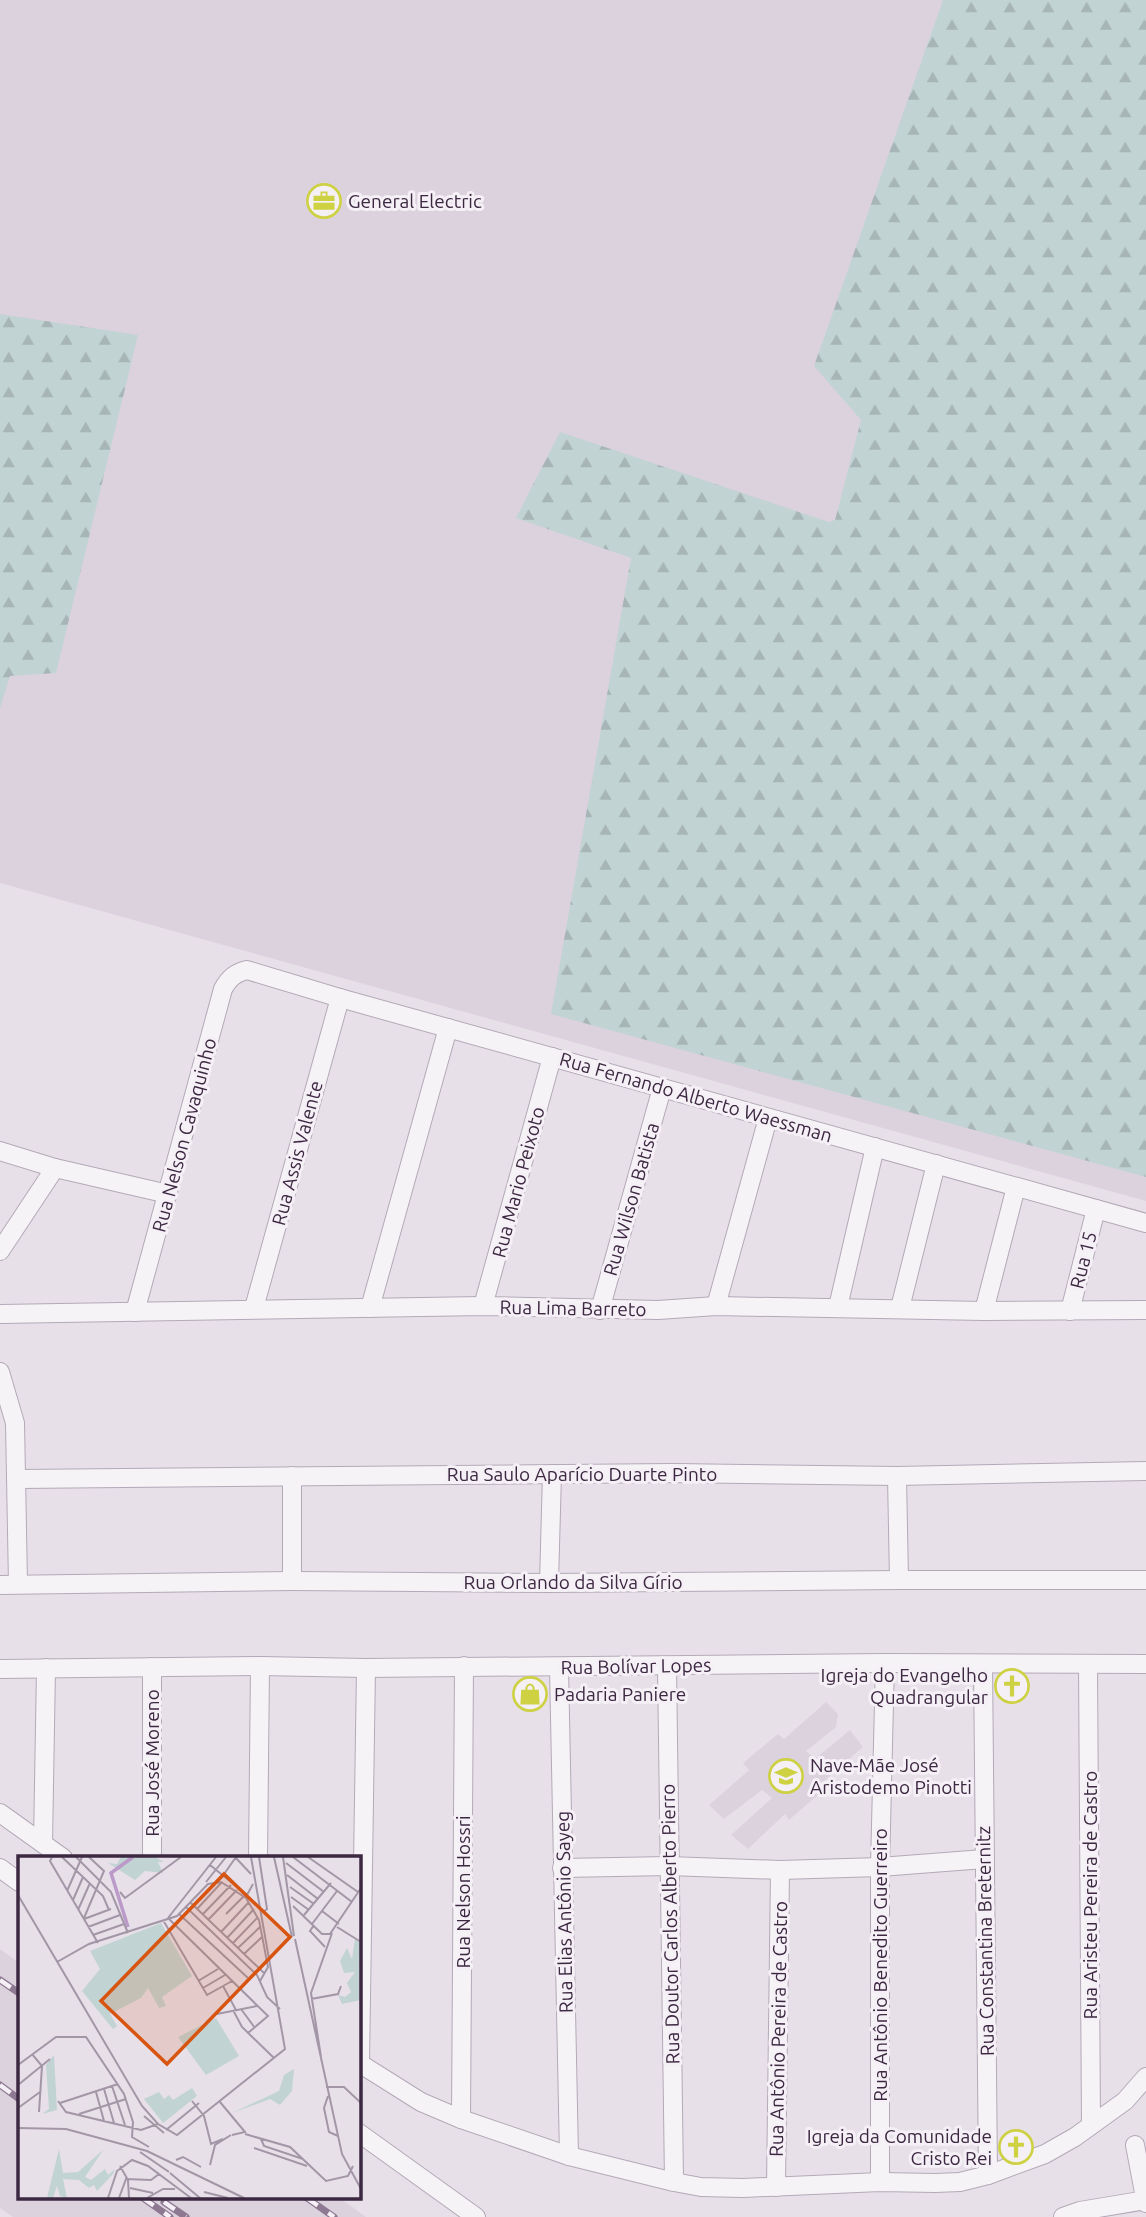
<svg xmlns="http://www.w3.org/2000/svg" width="1146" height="2217" font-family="Ubuntu,sans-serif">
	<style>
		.built { fill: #dcd2de }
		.forest { fill: url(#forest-firs) }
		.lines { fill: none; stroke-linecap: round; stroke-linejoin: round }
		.street-casing { stroke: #b4a9b7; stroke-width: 20 }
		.street { stroke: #f6f3f7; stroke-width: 18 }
		.rail-casing { stroke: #8e7993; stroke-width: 7 }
		.rail { stroke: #f5eff6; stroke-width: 4.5; stroke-dasharray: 13; stroke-linecap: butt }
		.labels { text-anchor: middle; stroke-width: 6; stroke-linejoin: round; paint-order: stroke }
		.poi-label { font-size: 19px; fill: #3c2841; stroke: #f5eff6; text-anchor: start }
		.street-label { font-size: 19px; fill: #3c2841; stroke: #f5eff6 }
		.inset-river { fill: none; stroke: #bb9aca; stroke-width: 3.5 }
		.inset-road { fill: none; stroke: #a396a6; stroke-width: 2 }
		.view { fill: #d75411; fill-opacity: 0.15; stroke: #d75411; stroke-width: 3.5 }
		.inset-edge { fill: none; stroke: #3c2841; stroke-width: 3.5 }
	</style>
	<defs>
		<pattern id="forest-firs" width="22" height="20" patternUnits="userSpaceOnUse" patternTransform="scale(1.75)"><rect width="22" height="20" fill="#c1d3d2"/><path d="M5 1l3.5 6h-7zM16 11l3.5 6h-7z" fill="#a7b5b6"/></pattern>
	</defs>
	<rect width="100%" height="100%" fill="#e7e0e9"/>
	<g class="built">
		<polygon points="0,0 1146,0 1146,1201 0,883"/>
		<polygon points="826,1702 838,1714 836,1727 806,1751 815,1759 850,1730 863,1747 823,1782 826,1788 789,1820 785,1814 748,1849 731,1835 772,1798 762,1790 724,1819 709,1805 749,1770 743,1763 778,1734 784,1739"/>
		<polygon points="0,1949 19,1963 19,2198 340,2198 366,2217 13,2217 0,2208"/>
	</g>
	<g class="forest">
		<polygon points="943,0 1146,0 1146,1177 551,1014 631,558 516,518 560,432 829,522 835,520 861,420 814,366"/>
		<polygon points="0,314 138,335 56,673 10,676 0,708"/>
	</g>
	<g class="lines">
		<g class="street-casing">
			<g id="street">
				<polyline points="0,1151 55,1168 168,1194"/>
				<polyline points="0,1251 55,1168"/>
				<polyline points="483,1306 552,1057"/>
				<polyline points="716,1306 768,1118"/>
				<polyline points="838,1307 875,1147"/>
				<polyline points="254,1308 340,998"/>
				<polyline points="370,1308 448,1028"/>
				<polyline points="900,1308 936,1164"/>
				<polyline points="600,1310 662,1088"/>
				<polyline points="984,1311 1016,1187"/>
				<polyline points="1070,1311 1096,1209"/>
				<path d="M 135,1312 L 223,989 C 229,978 235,973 247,970 L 340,998 L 1146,1223"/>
				<polyline points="0,1314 483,1306 658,1310 716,1306 984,1311 1146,1310"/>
				<polyline points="0,1372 15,1423 18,1584"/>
				<polyline points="897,1476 899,1580"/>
				<polyline points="18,1479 673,1473 897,1476 1146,1471"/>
				<polyline points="292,1581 292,1476"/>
				<polyline points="549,1583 552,1474"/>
				<polyline points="0,1585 292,1581 549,1583 899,1580 1146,1580"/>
				<polyline points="983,1664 988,2175"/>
				<polyline points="1088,1664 1091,2125"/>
				<polyline points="667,1666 674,2182"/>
				<polyline points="559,1668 569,2156"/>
				<polyline points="0,1669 260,1666 366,1668 885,1663 1146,1664"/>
				<polyline points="0,1813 63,1858"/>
				<polyline points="43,1843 46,1668"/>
				<polyline points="152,1858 152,1667"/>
				<polyline points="258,1858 260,1666"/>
				<polyline points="0,1868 19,1882"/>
				<polyline points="562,1868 669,1866 780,1870 880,1867 984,1859"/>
				<polyline points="359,2063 421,2102 461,2119 569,2156 674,2182 701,2187 743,2188 880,2182 935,2183 960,2182 988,2175 1045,2154 1075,2137 1125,2101 1146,2077"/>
				<polyline points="360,2063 366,1668"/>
				<polyline points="461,2119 464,1666"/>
				<polyline points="359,2133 476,2217"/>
				<polyline points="1135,2145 1146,2203"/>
				<polyline points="880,2182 880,1867 885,1663"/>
				<polyline points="776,2187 780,1870"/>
				<polyline points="1063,2217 1080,2211 1146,2200"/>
			</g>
		</g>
		<use href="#street" class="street"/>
		<g class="rail-casing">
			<g id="rail">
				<polyline points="0,1980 19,1993"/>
				<polyline points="0,2085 19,2099"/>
				<polyline points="143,2198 170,2217"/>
				<polyline points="307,2198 334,2217"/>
				<polyline points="164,2202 186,2217"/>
			</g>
		</g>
		<use href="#rail" class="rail"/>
	</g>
	<defs>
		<g id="office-ring" transform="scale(1.75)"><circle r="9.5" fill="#f5eff6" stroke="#cdd142" stroke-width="1.5"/><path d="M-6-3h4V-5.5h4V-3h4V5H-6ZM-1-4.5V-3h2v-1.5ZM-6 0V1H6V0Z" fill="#cdd142"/></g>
		<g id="church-ring" transform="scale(1.75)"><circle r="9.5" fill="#f5eff6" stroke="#cdd142" stroke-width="1.5"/><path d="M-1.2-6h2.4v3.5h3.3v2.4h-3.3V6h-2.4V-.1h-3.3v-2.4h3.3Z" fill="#cdd142"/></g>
		<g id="shop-ring" transform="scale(1.75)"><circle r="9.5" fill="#f5eff6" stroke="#cdd142" stroke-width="1.5"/><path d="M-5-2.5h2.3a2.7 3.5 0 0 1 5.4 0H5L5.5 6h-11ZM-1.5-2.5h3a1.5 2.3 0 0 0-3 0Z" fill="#cdd142"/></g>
		<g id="school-ring" transform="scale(1.75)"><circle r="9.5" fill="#f5eff6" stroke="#cdd142" stroke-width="1.5"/><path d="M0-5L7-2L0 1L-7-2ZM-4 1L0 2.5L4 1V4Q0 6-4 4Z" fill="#cdd142"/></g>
	</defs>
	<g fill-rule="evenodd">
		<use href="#office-ring" x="324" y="201"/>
		<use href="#church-ring" x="1012" y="1686"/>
		<use href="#shop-ring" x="530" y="1694"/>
		<use href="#school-ring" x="786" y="1776"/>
		<use href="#church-ring" x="1016" y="2147"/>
	</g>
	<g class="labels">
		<g class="poi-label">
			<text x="348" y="208">General Electric</text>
			<text x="988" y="1682" text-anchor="end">Igreja do Evangelho<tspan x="988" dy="22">Quadrangular</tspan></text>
			<text x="554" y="1701">Padaria Paniere</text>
			<text x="810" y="1772">Nave-Mãe José<tspan x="810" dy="22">Aristodemo Pinotti</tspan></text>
			<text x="992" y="2143" text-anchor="end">Igreja da Comunidade<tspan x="992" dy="22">Cristo Rei</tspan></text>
		</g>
		<g class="street-label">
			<text transform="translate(696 1097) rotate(16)" y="7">Rua Fernando Alberto Waessman</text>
			<text transform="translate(184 1135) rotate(-75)" y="7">Rua Nelson Cavaquinho</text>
			<text transform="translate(297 1153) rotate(-75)" y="7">Rua Assis Valente</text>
			<text transform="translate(518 1182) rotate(-75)" y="7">Rua Mario Peixoto</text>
			<text transform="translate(631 1199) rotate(-74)" y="7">Rua Wilson Batista</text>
			<text transform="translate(1083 1260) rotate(-76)" y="7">Rua 15</text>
			<text transform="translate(573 1308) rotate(1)" y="7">Rua Lima Barreto</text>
			<text x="582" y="1481">Rua Saulo Aparício Duarte Pinto</text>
			<text x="573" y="1589">Rua Orlando da Silva Gírio</text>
			<text transform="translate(636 1666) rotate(-1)" y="7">Rua Bolívar Lopes</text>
			<text transform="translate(152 1763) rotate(-90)" y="7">Rua José Moreno</text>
			<text transform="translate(463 1892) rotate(-90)" y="7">Rua Nelson Hossri</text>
			<text transform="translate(1090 1895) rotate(-90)" y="7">Rua Aristeu Pereira de Castro</text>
			<text transform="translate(564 1912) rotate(-91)" y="7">Rua Elias Antônio Sayeg</text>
			<text transform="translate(670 1924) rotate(-91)" y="7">Rua Doutor Carlos Alberto Pierro</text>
			<text transform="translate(985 1941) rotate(-91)" y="7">Rua Constantina Breternitz</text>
			<text transform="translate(880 1965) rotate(-90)" y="7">Rua Antônio Benedito Guerreiro</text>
			<text transform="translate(778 2029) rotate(-89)" y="7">Rua Antônio Pereira de Castro</text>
		</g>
	</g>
	<g transform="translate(18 1856)">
		<rect width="343" height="343" fill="#e7e0e9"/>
		<path d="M 103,1 L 137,1 L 146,6 L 140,6 L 145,17 L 127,15 L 117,24 L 90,7 L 99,8 ZM 143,67 L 174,120 L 144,141 L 148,150 L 141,152 L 130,132 L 123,142 L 92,158 L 99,170 L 95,173 L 64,135 L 82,113 L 72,95 ZM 337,83 L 343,88 L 343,144 L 324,148 L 320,139 L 327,141 L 333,136 L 329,127 L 337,116 L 326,117 L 322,105 L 329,92 L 334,103 ZM 198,162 L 221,200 L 188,219 L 160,181 ZM 36,199 L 39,254 L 24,258 L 31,253 L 28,209 ZM 276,213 L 274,235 L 262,249 L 252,243 L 214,257 L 261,235 L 266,219 ZM 174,232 L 179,240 L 145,267 L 126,243 L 141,236 L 146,243 L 151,239 L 155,244 ZM 41,293 L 45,317 L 60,316 L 85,294 L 67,321 L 73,324 L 87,313 L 90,319 L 97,313 L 95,318 L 79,335 L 76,329 L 71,332 L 61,324 L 45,323 L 49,342 L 42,340 L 39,330 L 35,342 L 29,342 Z" fill="#c1d3d2"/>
		<path class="inset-river" d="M 110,71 L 93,17 L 115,1"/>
		<path class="inset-road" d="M 34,1 L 32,5 L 80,87M 44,1 L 85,40 L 91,54M 58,1 L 93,36 L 110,77M 217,1 L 233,18M 241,1 L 249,53 L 245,56M 256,1 L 274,81M 265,1 L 276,80M 275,1 L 334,46M 290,1 L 340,36M 268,7 L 306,36M 192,9 L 229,39 L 235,28M 269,19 L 300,43M 204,21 L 218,1M 188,26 L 208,1M 272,31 L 296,48M 49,35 L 64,1M 102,36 L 107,42 L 163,1M 0,39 L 124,250 L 140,268 L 159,279 L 267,193 L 233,1M 273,41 L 291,54M 55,44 L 65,21M 173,47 L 247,118M 275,50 L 304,78 L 312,78 L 343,32M 168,51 L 239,119 L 249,141 L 262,153M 179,53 L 204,26M 60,54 L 72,27M 304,55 L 321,68M 161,58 L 230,122M 185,58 L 213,29M 208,58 L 226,40M 286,59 L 313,27M 66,62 L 86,15 L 71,1M 150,62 L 250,160 L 230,177M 150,62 L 198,1M 66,63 L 93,53M 145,64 L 189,139 L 214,125M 190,64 L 219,34M 294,68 L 319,35M 296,69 L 292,75 L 307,91M 70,71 L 102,59M 319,71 L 343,86M 203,76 L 231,46M 75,79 L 106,68M 209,82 L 236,53M 277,83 L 324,298 L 343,333M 215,87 L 240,61M 220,92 L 243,70M 226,98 L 245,80M 39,106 L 71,88 L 159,60 L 190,28 L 203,26 L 228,42 L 241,64 L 250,111 L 242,125M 180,125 L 200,113M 205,130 L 218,154M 185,132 L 207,119M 293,143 L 320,138 L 323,130M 223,153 L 237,172M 215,154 L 224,171 L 256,202M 199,158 L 239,150M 14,198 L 24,210 L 21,256M 303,201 L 293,137 L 314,77M 0,209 L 38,181 L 68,181 L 106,238 L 115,266 L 114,281 L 131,291M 0,229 L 32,203M 94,230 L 107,269M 308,231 L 326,231 L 343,247M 86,233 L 96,267M 78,236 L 86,265M 310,240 L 306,252 L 311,276 L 320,280M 40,245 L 48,256 L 123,274 L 140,268M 174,245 L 186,260 L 193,288 L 205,283M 202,246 L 227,276 L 214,279M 42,247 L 100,228M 0,252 L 22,236M 61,258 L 108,243M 126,260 L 146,277M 0,272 L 48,273 L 129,295 L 226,342M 148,274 L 181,247M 227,278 L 272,291 L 308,325 L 330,320 L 335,310M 243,283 L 246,290 L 285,303M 236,292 L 289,310M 122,296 L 151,316M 158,304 L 165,301 L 183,311M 192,309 L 197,289 L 213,279M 102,310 L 110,324 L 111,342M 152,317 L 182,342M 112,332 L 135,337M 186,336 L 210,342M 90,342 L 99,315 L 114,304 L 130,310 L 173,342M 101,342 L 108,323 L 133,324 L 141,318M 129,342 L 145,333 L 157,333"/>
		<path class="view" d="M 206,18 L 272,81 L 149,208 L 83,145 Z"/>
		<rect width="343" height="343" class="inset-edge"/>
	</g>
</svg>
